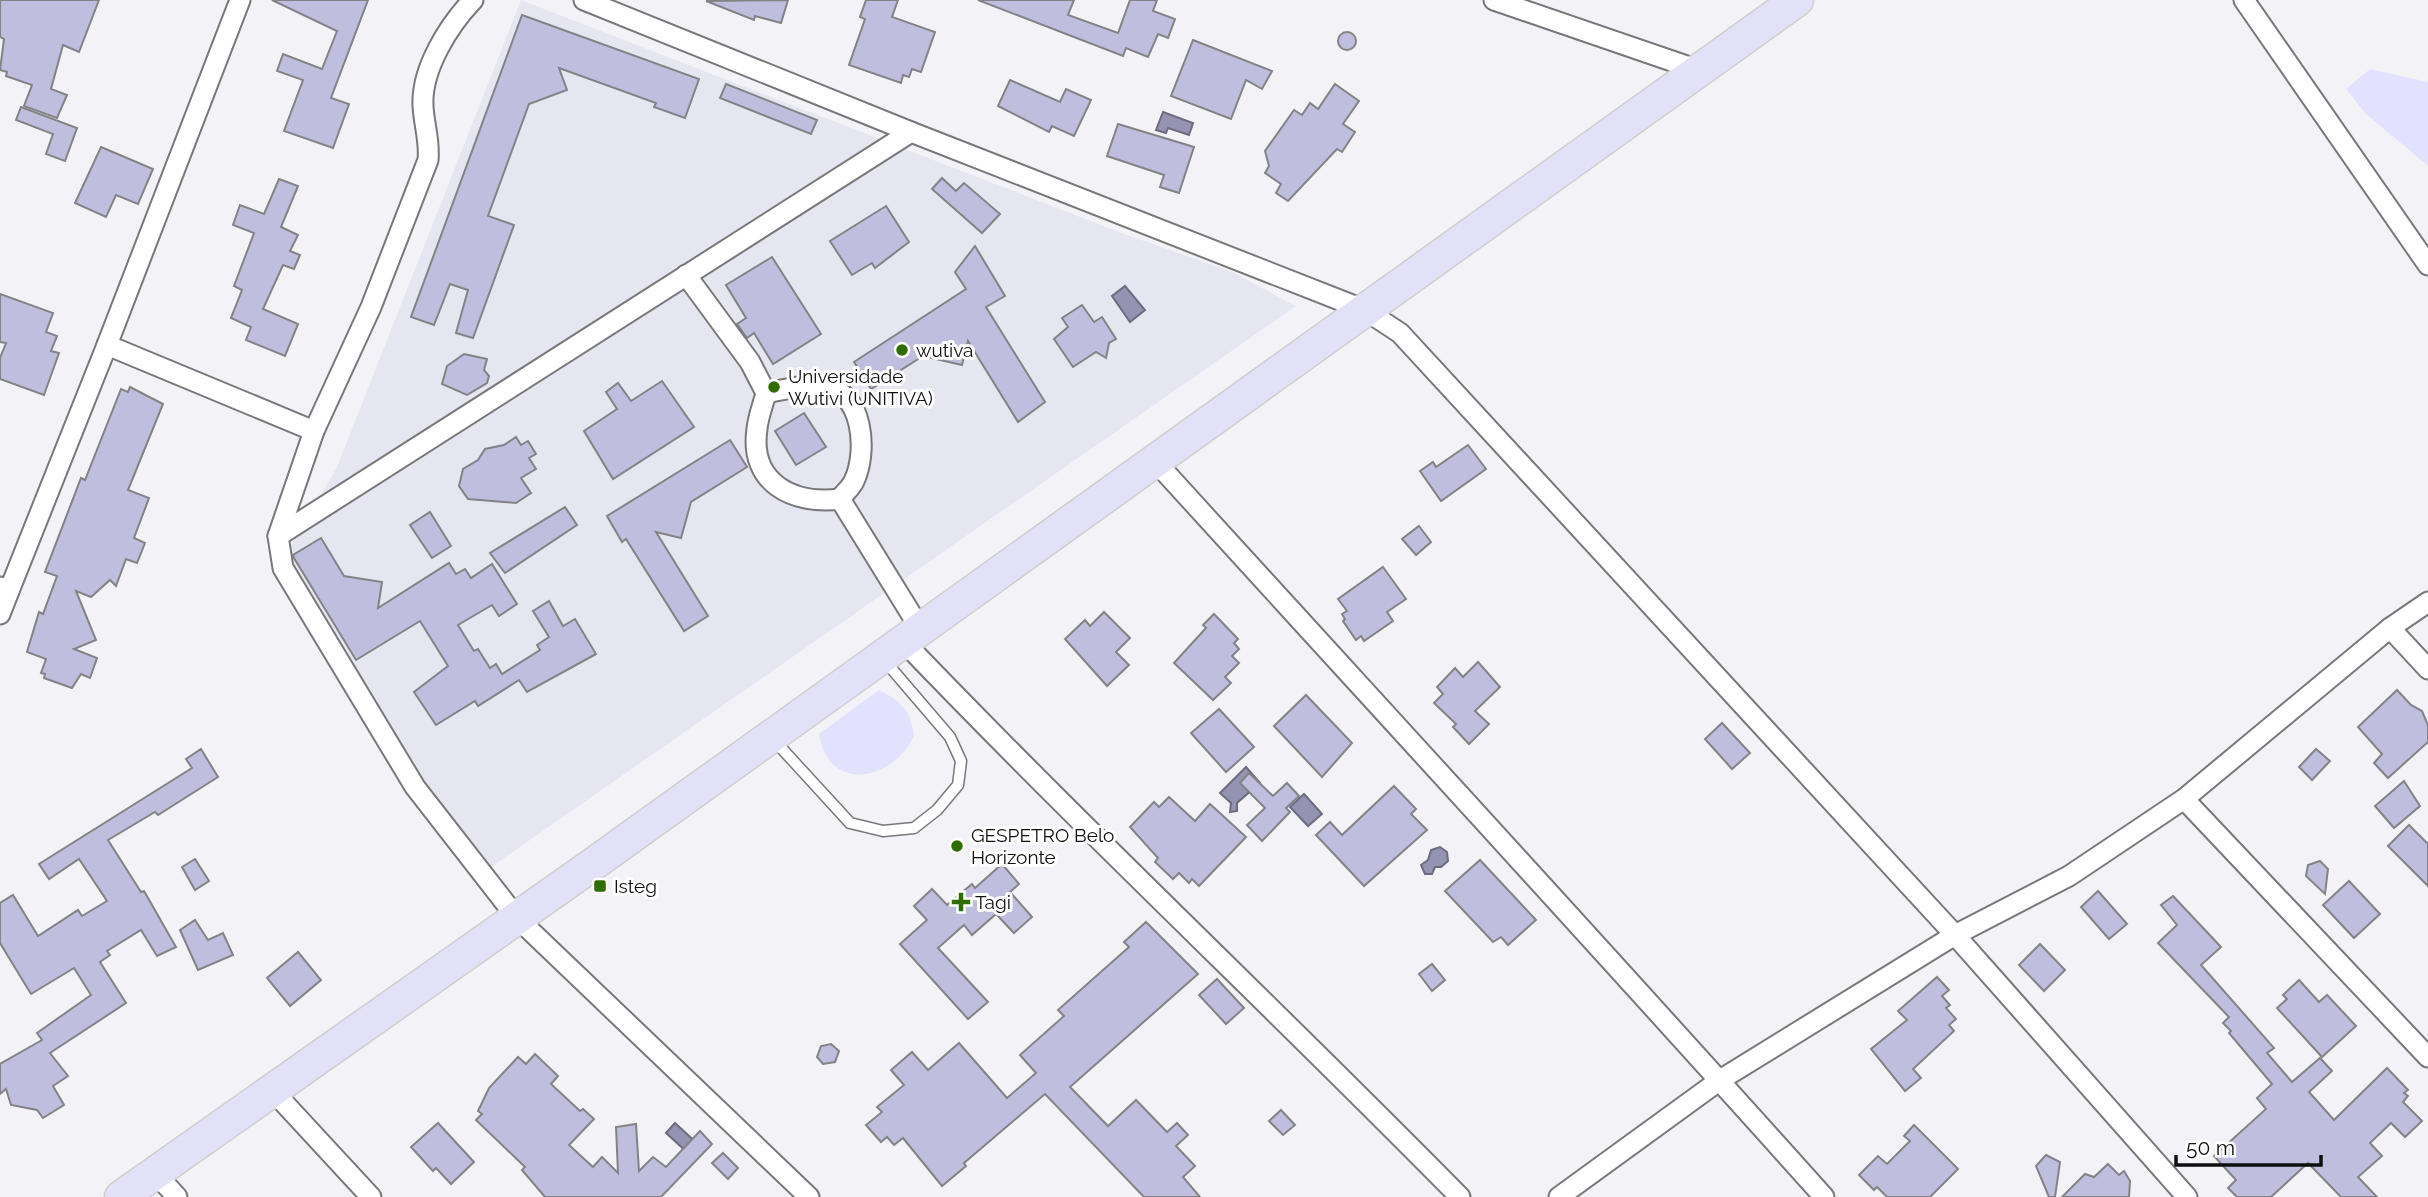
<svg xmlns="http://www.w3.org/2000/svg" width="2428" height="1197" font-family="Raleway,sans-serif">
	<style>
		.built { fill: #e6e6f1 }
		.green { fill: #e3e2fe }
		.water { fill: #9493b2; stroke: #6c6b81; stroke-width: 2 }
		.building { fill: #bfbedf; stroke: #838386; stroke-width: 2 }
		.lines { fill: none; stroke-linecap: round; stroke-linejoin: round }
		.lane-casing { stroke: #78787b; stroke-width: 13 }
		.street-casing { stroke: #78787b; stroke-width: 23 }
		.primary-casing { stroke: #cfcfcf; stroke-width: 35 }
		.lane { stroke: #fff; stroke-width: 10 }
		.street { stroke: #fff; stroke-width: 19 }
		.primary { stroke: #e2e1f8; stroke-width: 32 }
		.poi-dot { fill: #306d00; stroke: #fff; stroke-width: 2.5 }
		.labels { text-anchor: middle; stroke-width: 6; stroke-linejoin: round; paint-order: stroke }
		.poi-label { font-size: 19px; fill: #0f0f10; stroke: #fff; text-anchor: start }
	</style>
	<rect width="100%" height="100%" fill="#f3f3f7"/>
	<polygon class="built" points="521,0 1119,232 1232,272 1296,306 491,867 427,786 286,554 337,467"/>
	<g class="green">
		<polygon points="2370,69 2428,82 2428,166 2365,113 2346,89"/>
		<path d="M 879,690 C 901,701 911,711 914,736 C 893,781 828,794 819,734 Z"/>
	</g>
	<g class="water">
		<polygon points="1163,112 1193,123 1189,135 1168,128 1166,133 1156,130"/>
		<polygon points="1125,286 1145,310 1130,322 1112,296"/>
		<polygon points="1246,767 1260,783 1237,803 1237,811 1230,812 1231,803 1220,793"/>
		<polygon points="1304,794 1322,814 1308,826 1290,807"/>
		<polygon points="1440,847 1447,852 1448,861 1441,867 1435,867 1432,874 1425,874 1421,865 1428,860 1431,850"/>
		<polygon points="675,1123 699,1145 690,1155 666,1133"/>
	</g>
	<g class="building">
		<polygon points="0,0 99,0 79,52 63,45 51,89 67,95 57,118 24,106 32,85 6,76 7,72 0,70 4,39 0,37"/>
		<polygon points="272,0 368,0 331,98 349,104 333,148 284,131 303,80 277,71 283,54 322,69 337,31"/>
		<polygon points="788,0 781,23 755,16 754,20 706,1"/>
		<polygon points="866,0 898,0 892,17 935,32 921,72 912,69 909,77 903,75 901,83 849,65 865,19 860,17"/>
		<polygon points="978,0 1074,0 1068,15 1118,33 1130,0 1157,0 1153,11 1175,19 1168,38 1158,34 1148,57 1126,48 1123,56"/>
		<polygon points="522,15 699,79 685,118 654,107 656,103 559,68 567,90 529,104 488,216 514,225 473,338 456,333 468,290 450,284 434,325 411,317"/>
		<circle cx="1347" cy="41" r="9"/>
		<polygon points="1193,40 1272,71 1262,89 1246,80 1231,119 1171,96"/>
		<polygon points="1010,80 1060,102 1066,89 1091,100 1074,136 1052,126 1049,132 998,106"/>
		<polygon points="726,84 817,120 811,134 720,98"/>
		<polygon points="1335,84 1359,101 1343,124 1355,132 1342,152 1337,149 1288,201 1276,193 1281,184 1265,173 1269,166 1265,151 1294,110 1302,115 1310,103 1318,109"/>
		<polygon points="21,107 77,128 65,161 46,154 53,134 16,120"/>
		<polygon points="1118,124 1194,147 1179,193 1160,187 1164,175 1107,156"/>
		<polygon points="101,147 153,169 138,204 116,195 106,217 75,203"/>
		<polygon points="942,178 956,191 964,183 1000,214 982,233 932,189"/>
		<polygon points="279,179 298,186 281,227 298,235 290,251 300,255 294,269 283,265 263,309 298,324 285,356 246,340 251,327 231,318 242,290 234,286 254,233 233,225 240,205 264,214"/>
		<polygon points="886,206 909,242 875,268 872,263 852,275 830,241"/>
		<polygon points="975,246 1005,296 986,307 1045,402 1018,422 968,341 962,365 923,356 871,389 854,362 966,289 955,272"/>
		<polygon points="772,257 821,334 773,364 754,333 747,338 737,324 746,318 726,285"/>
		<polygon points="0,294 53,313 46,332 57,336 51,351 59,353 44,395 0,379 0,358 6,343 0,342"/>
		<polygon points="1082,305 1094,322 1102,317 1116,339 1109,343 1106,358 1096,352 1073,367 1054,339 1068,327 1062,318"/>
		<polygon points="464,354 487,359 484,370 489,376 487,383 467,395 442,384 447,366"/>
		<polygon points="662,381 694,427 613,479 584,431 617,409 606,392 618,383 631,401"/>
		<polygon points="130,387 163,404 128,490 149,498 134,538 145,543 137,563 126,559 116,586 110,580 91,597 76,591 96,640 74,649 97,658 90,678 81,674 72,688 44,678 45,674 41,673 46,659 27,652 39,612 43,614 57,576 45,572 81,478 85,480 121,389 128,392"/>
		<polygon points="804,413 826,447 796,465 775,431"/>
		<polygon points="516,437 521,445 528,441 536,454 529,458 536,469 521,478 531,493 516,503 468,499 459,486 463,469 478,460 485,449 504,445"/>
		<polygon points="730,440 747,467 691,502 681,538 656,532 708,616 684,631 626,539 622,542 607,516"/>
		<polygon points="1468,445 1486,469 1441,501 1420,471 1433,462 1436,467"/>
		<polygon points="565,507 577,525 505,573 490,553"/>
		<polygon points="430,512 451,546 432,558 410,525"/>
		<polygon points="1419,526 1431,542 1416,555 1402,539"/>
		<polygon points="321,538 344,576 382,582 378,608 449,563 456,574 465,569 471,578 492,564 517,604 499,616 492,605 458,625 474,651 478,649 490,668 496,664 502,674 540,650 537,645 549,637 533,611 549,601 563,626 575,619 596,654 527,692 519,680 478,706 475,701 436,725 414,692 448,666 420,621 356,660 294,558 293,555"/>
		<polygon points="1383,567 1406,599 1387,612 1393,621 1364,641 1361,636 1356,640 1343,621 1345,619 1342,614 1347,611 1338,599"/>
		<polygon points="1104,612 1130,638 1116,652 1129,665 1107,686 1065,639 1085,620 1090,626"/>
		<polygon points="1214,614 1238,639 1234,643 1239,649 1232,656 1239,663 1225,677 1231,683 1213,700 1174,663 1206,628 1203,625"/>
		<polygon points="1478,662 1500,687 1475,711 1489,724 1469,744 1453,727 1456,724 1434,703 1443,694 1437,687 1455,668 1463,677"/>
		<polygon points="2397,690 2411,705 2422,711 2428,725 2428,742 2388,778 2374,763 2382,754 2358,727"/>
		<polygon points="1306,695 1352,743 1322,777 1274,726"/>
		<polygon points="1219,709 1254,747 1226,772 1191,733"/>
		<polygon points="1722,723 1750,753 1732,769 1705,739"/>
		<polygon points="201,749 218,777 158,815 155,812 108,840 141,892 144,891 176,947 157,956 141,930 107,951 110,955 100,962 126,1003 50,1053 68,1076 53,1086 64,1105 43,1118 37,1110 11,1105 6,1089 0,1094 0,1064 42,1040 37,1033 91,995 74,968 31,994 0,943 0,903 13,895 38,936 78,910 82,916 107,901 79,859 49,879 39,864 192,768 186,759"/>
		<polygon points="2316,749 2330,761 2312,780 2299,767"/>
		<polygon points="1249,773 1273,796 1287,783 1299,796 1286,808 1290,812 1262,841 1247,825 1265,808 1240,783"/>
		<polygon points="2404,781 2420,806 2394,828 2375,806"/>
		<polygon points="1394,786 1416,809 1411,814 1427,830 1364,886 1316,835 1330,822 1342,835"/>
		<polygon points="1169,797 1195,821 1210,804 1246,837 1199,886 1192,879 1189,883 1179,873 1173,879 1155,862 1158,858 1130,827 1154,802 1159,807"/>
		<polygon points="2409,825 2428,844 2428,886 2388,846"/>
		<polygon points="195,859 209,881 195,890 182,867"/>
		<polygon points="1480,860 1536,920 1508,945 1501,937 1493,942 1445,891"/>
		<polygon points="2320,861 2328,869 2325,894 2306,876 2308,865"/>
		<polygon points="1002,864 1019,884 1010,892 1032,917 1014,933 996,914 972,935 964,925 938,948 988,1002 968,1019 900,944 927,920 914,906 932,889 947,905 972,884 975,888"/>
		<polygon points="2349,881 2380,914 2354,938 2323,905"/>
		<polygon points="2098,891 2127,924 2109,939 2081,907"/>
		<polygon points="2173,896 2221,947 2201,965 2274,1048 2267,1053 2292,1082 2320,1058 2332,1071 2309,1092 2334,1120 2387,1068 2408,1090 2404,1093 2408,1096 2403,1102 2422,1121 2405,1137 2391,1123 2370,1143 2382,1156 2358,1177 2377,1197 2341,1197 2308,1163 2271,1197 2237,1197 2228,1188 2236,1180 2214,1156 2266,1109 2257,1098 2272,1084 2229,1033 2231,1031 2223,1023 2229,1017 2158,943 2177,925 2161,905"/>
		<polygon points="195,920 208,940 223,933 233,955 198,970 180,930"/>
		<polygon points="1146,922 1198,974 1070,1087 1108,1126 1136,1100 1167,1132 1177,1123 1188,1135 1176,1146 1195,1166 1183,1177 1200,1197 1144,1197 1045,1094 964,1163 966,1166 942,1186 903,1138 894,1145 887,1137 881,1142 866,1125 882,1112 877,1107 904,1085 891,1070 912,1052 928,1070 959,1043 1007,1098 1036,1073 1020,1055 1064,1016 1058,1010 1129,947 1124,942"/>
		<polygon points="2040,944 2065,970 2044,991 2019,965"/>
		<polygon points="298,952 321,980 290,1006 267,978"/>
		<polygon points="1432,964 1445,980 1432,991 1419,974"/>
		<polygon points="1937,977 1949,990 1942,996 1950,1005 1946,1008 1956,1019 1949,1025 1954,1031 1913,1069 1921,1078 1905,1091 1871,1049 1907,1020 1898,1011"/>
		<polygon points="1217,979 1244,1008 1226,1024 1199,995"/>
		<polygon points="2299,980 2319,1002 2327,995 2356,1026 2322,1057 2277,1008 2287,999 2283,995"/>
		<polygon points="831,1044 839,1051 835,1062 823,1064 817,1057 821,1046"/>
		<polygon points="535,1054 558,1076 551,1084 580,1111 583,1109 594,1119 569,1145 593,1167 602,1157 618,1173 616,1127 636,1124 639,1171 653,1157 666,1167 700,1131 712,1144 661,1197 545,1197 522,1170 525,1167 476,1120 482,1114 478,1111 489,1088 518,1057 526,1064"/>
		<polygon points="1281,1110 1295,1125 1283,1135 1269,1121"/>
		<polygon points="438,1123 474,1162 451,1184 436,1168 433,1171 411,1147"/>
		<polygon points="1914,1125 1958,1169 1930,1197 1887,1197 1877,1187 1874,1190 1859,1175 1878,1156 1887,1164 1910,1141 1904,1136"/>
		<polygon points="723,1153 738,1168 728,1179 712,1163"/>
		<polygon points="2046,1155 2060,1162 2055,1197 2049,1197 2036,1166"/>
		<polygon points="2108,1164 2119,1175 2124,1171 2130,1181 2129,1197 2062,1197 2085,1174 2094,1177"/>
	</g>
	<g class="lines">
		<g class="lane-casing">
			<polyline id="lane" points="773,739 850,823 883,831 914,828 937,810 958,785 961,761 950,737 885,661"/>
		</g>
		<g class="street-casing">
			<g id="street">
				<polyline points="240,0 107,345 314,431 278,536 283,568 415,787 517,918 809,1197"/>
				<polyline points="584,0 911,132"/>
				<polyline points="1494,0 1701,71"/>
				<polyline points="2244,0 2428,265"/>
				<path d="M 686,275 L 750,362 L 766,393 C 763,405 758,417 757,429 C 749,483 793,505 840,499 L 921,630"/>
				<path d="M 766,393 C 783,390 804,384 821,386 C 864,389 868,452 854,481 C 851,488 844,493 840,499"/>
				<path d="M 314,431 L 371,307 L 428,160 C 430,141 424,125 423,106 C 421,69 449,25 473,0"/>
				<path d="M 1155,461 C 1378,706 1603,950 1824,1197"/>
				<polyline points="278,536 911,132 1365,310 1400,333 1955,935 2187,1197"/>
				<polyline points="0,587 9,591 107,345"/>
				<polyline points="0,614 9,591"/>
				<polyline points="2390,628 2428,669"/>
				<path d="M 904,642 C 1085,831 1276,1010 1460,1197"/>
				<polyline points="2184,799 2428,1057"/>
				<polyline points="273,1091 371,1197"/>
				<polyline points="156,1174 177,1197"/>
				<polyline points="1559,1197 1720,1080 1955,935 2069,876 2184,799 2390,628 2428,602"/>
			</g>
		</g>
		<g class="primary-casing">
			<polyline id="primary" points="121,1197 585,870 1797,0"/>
		</g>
		<use href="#lane" class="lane"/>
		<use href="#street" class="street"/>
		<use href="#primary" class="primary"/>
	</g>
	<g class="poi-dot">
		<circle cx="902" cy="350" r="7"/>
		<circle cx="774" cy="387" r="7"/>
		<circle cx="957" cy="846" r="7"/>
		<rect x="593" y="879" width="14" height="14" rx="3.5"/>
		<path d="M957.5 891.5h7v7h7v7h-7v7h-7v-7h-7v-7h7z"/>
	</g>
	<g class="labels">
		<g class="poi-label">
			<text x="916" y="357">wutiva</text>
			<text x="788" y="383">Universidade<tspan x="788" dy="22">Wutivi (UNITIVA)</tspan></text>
			<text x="971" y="842">GESPETRO Belo<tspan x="971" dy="22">Horizonte</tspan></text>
			<text x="614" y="893">Isteg</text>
			<text x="975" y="909">Tagi</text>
		</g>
	</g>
	<path d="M2176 1155v10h145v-10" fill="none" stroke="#0f0f10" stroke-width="3.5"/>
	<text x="2186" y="1155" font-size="21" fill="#0f0f10" stroke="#ffffff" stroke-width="5" paint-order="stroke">50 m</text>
</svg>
